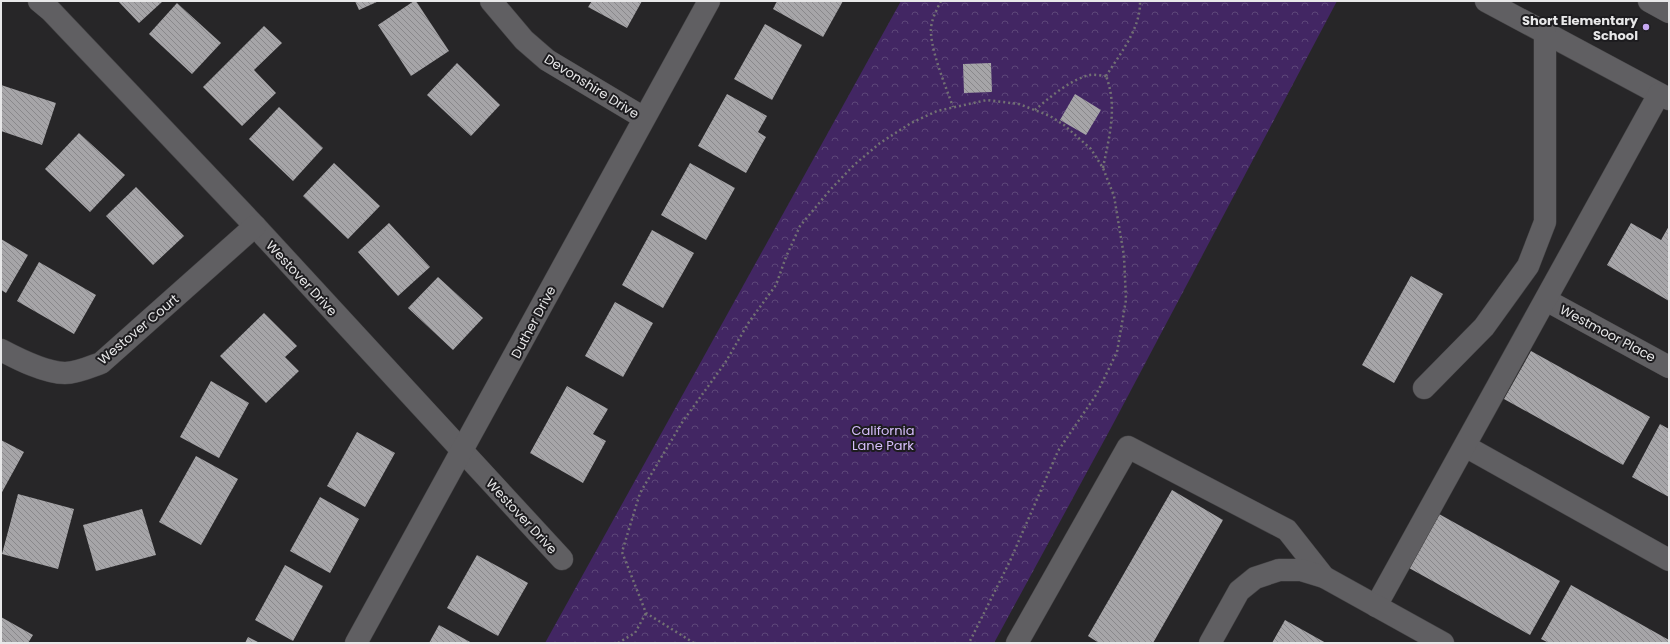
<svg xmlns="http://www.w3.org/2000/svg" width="1670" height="644" font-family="Poppins,sans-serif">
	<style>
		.park { fill: url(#park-crowns) }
		.building { fill: url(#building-back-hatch) }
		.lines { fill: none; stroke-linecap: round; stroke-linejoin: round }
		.minor-casing { stroke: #444345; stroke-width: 23 }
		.path { stroke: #727173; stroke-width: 2.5; stroke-dasharray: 2 3; stroke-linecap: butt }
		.minor { stroke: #605f62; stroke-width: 22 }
		.poi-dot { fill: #c5a7f1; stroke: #1d1c1f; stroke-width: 1.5 }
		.labels { text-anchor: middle; stroke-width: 4; stroke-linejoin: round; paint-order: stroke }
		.poi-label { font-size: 13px; font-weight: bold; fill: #e8e8e9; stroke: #1d1c1f; text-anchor: end }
		.street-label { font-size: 13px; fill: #e8e8e9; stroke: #1d1c1f }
		.park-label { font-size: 13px; fill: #d6befb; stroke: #1d1c1f }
	</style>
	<defs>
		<pattern id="park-crowns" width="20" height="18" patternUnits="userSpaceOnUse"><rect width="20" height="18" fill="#422663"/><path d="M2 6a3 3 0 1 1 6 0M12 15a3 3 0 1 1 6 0" fill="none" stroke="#5d4679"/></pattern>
		<pattern id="building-back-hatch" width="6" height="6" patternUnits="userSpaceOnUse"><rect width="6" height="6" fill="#a6a5a8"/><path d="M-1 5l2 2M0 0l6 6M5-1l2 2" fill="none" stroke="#89888b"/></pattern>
	</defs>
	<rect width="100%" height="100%" fill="#272628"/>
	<polygon class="park" points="901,1 1337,1 1112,426 994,643 545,643"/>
	<g class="building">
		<polygon points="118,1 163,1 139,23"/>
		<polygon points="355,1 379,1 359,10"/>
		<polygon points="414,1 416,1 449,51 411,76 378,25"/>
		<polygon points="592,1 642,1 627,28 588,7"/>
		<polygon points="777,1 843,1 823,37 773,9"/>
		<polygon points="177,3 221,43 192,74 149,34"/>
		<polygon points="765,24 802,45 772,100 734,79"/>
		<polygon points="264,26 282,43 254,70 276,93 242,126 203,87"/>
		<polygon points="457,63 500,105 471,136 427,95"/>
		<polygon points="991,63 992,92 964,93 963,64"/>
		<polygon points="1,85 56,103 42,145 1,131"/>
		<polygon points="727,94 767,116 758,132 766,137 746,173 698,146"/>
		<polygon points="1075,94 1101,110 1086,135 1060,120"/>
		<polygon points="279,107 323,148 293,181 249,139"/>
		<polygon points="79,133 125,175 90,212 45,169"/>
		<polygon points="334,163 380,206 348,239 303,196"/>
		<polygon points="690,163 735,188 706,240 661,215"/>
		<polygon points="136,187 184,236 153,265 106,216"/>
		<polygon points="389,223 430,267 398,296 358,252"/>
		<polygon points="1631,223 1661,240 1669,226 1669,301 1607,265"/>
		<polygon points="652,230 694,253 663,308 622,285"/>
		<polygon points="1,239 28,255 6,293 1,290"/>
		<polygon points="39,262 96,295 74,334 17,301"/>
		<polygon points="1411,276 1443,294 1394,383 1362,365"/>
		<polygon points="438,277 483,318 453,350 408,308"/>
		<polygon points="615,302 653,323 623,377 585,356"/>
		<polygon points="264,313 297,346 285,357 299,371 266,403 220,356"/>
		<polygon points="1531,351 1650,417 1623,465 1504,399"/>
		<polygon points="211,381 249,403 219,458 180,437"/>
		<polygon points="567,386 608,409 593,434 606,441 583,483 530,453"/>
		<polygon points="1660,424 1669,429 1669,497 1632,477"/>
		<polygon points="357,432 395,453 365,507 327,486"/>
		<polygon points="1,440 24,452 1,494"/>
		<polygon points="196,456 238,479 201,545 159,522"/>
		<polygon points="1172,490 1223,520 1153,643 1099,643 1088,636"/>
		<polygon points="18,494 74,509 58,569 2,554"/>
		<polygon points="320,497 359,519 330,573 290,551"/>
		<polygon points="142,509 156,555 96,571 83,525"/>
		<polygon points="1439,514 1560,581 1530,635 1409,568"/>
		<polygon points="477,555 528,583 498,636 447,608"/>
		<polygon points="285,565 323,586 293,641 255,620"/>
		<polygon points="1571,585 1669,640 1669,643 1549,643 1541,639"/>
		<polygon points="1,617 33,635 28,643 1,643"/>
		<polygon points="1285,620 1326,643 1272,643"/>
		<polygon points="439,625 472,643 429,643"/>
		<polygon points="248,637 260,643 245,643"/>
	</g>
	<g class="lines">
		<g class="minor-casing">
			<g id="minor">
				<polyline points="39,1 51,11 255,226 562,559"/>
				<polyline points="491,1 524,40 547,60 644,118"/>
				<polyline points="1486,1 1669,99"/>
				<polyline points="1649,1 1669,12"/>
				<polyline points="1546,300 1669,367"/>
				<path d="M 1,350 C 18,359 45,373 65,373 C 77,373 90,367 101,363 L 255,226"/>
				<polyline points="1424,388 1484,327 1528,266 1545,222 1545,33"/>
				<polyline points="1465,446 1669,560"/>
				<polyline points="1376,606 1659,94"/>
				<path d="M 356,643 C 475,430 590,214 709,1"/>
				<polyline points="1017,643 1128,447 1287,530 1324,577"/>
				<polyline points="1210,643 1239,591 1255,578 1279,570 1301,570 1324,577 1443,643"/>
			</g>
		</g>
		<g class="path">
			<path d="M 941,1 C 936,11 930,22 931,33 C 932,54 946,87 953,107"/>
			<path d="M 1106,76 C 1120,54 1141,28 1140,1"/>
			<path d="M 1035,110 C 1050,97 1071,79 1090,75 C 1095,74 1101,76 1106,76"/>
			<path d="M 1103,168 C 1109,137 1118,107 1106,76"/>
			<polyline points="618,643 635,633 646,613"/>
			<polyline points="694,643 646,613 622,552 640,493 683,421 725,363 749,322 776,285 786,257 800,226 830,190 854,165 880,143 911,123 937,111 987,100 1019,104 1050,116 1064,125 1091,149 1103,168 1114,196 1124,256 1126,300 1117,352 1096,395 1058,451 1010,561 969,643"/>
		</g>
		<use href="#minor" class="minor"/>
	</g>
	<circle class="poi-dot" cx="1646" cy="27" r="4"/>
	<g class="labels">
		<g class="poi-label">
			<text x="1638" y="25">Short Elementary<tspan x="1638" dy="15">School</tspan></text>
		</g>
		<g class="street-label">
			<text transform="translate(592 86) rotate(32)" y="5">Devonshire Drive</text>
			<text transform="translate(302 278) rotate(47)" y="5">Westover Drive</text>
			<text transform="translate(533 322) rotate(-62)" y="5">Duther Drive</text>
			<text transform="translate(138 329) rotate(-40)" y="5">Westover Court</text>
			<text transform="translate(1608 333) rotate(28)" y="5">Westmoor Place</text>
			<text transform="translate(522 516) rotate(47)" y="5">Westover Drive</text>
		</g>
		<g class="park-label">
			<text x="883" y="435">California<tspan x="883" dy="15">Lane Park</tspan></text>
		</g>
	</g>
	<rect width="1670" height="644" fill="none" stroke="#e8e8e9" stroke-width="4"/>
</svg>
